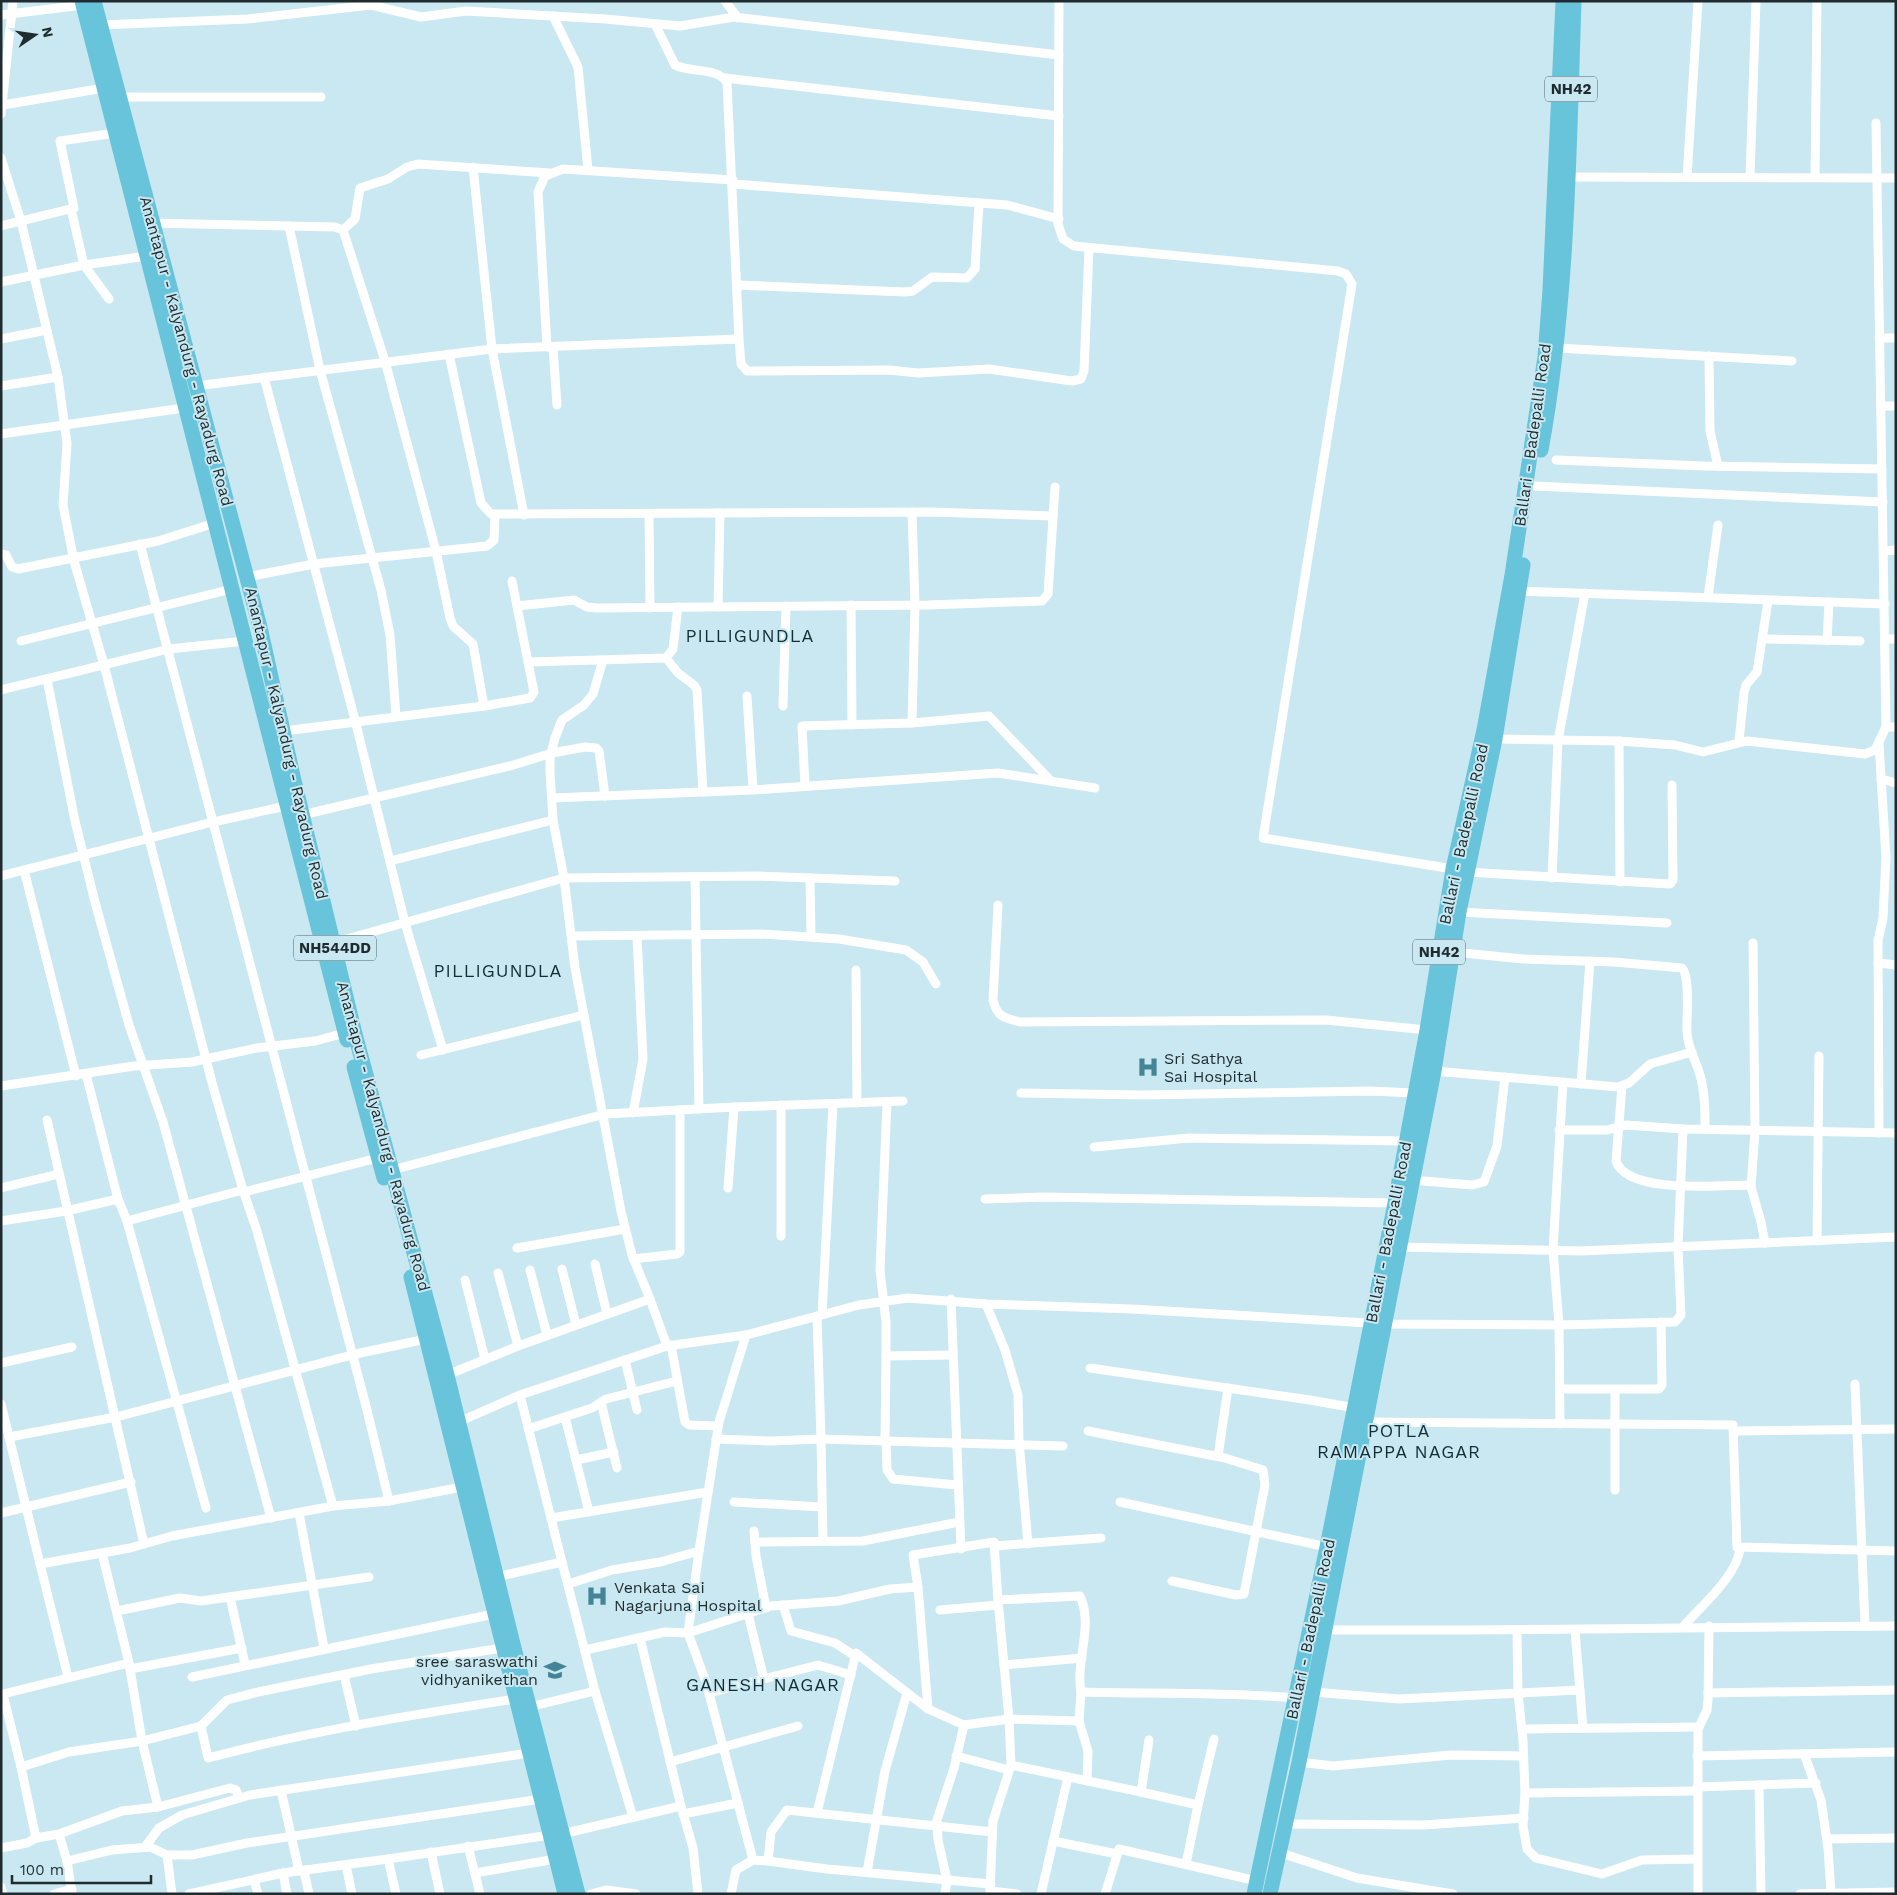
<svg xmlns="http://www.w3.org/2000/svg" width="1897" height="1895" font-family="'Work Sans',sans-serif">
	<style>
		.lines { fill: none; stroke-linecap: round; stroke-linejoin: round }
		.minor { stroke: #fff; stroke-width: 9 }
		.trunk { stroke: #68c4db; stroke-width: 15 }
		.labels { text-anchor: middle; stroke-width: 4; stroke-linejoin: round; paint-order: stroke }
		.shield { fill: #c9e8f1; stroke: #526468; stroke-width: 1 }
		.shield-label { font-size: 15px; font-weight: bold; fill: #1f2b2e }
		.street-label { font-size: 16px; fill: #1f2b2e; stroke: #c9e8f1 }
		.poi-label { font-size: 16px; fill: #1f2b2e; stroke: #c9e8f1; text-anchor: start }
		.neighbourhood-label { font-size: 18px; letter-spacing: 1px; fill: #122d35; stroke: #c9e8f1 }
	</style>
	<rect width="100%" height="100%" fill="#c9e8f1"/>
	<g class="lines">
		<g class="minor">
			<polyline points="725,1 738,18"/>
			<polyline points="1059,1 1058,224 1063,239 1074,246 1338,271 1346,274 1352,284 1263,838 1453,869"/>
			<polyline points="1,15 83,5"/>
			<polyline points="553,16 578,67 588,170"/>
			<path d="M 655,24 L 675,65 C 690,73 719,67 727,83 L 739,339 L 741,364 L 747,371 L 889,370 L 918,373 L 989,369 L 1072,381 L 1081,379 L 1084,371 L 1089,248"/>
			<polyline points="100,25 248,19 371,5 421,17 466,11 605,19 680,26 734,17 1059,55"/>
			<polyline points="725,78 1059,116"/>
			<polyline points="119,97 321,97"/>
			<polyline points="3,105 104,88"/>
			<polyline points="1,114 13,1"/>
			<polyline points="1,158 21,221 58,377 1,386"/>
			<polyline points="473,167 492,349 524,515"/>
			<polyline points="1568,177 1896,178"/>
			<polyline points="1687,177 1698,1"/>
			<polyline points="1750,177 1756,1"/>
			<polyline points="1815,177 1817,1"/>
			<polyline points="733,184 1007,205 1059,219"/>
			<polyline points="71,209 84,265 109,299"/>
			<polyline points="149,223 335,227 343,230 385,361 436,551 450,618 453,626 473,644 484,706"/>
			<polyline points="1,226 74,208 60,141 116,133"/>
			<polyline points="289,226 320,370 381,590 390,635 396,716"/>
			<polyline points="343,230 355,219 360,188 388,179 407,167 418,164 550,173"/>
			<polyline points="1,282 84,265 147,256"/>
			<polyline points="737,285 905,292 913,291 932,277 967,278 975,269 979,203"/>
			<polyline points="1879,338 1896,338"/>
			<polyline points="1,339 47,330"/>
			<polyline points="547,347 538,192 545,176 563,169 733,180"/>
			<polyline points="553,347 557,405"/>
			<polyline points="1557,348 1792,361"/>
			<polyline points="449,354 481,503 491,514 931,512 1053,516"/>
			<polyline points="1709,356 1710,431 1718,466"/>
			<polyline points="58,377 67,443 63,505 74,561 104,665 214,1090 243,1190"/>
			<polyline points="264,377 355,720 405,923 443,1050"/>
			<polyline points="196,386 492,349 739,339"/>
			<polyline points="1881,406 1896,406"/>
			<polyline points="1,434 184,408"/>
			<polyline points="1556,460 1704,466 1882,469"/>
			<polyline points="1534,486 1883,502"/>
			<polyline points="649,514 650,608"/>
			<polyline points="140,544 367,1410 389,1501"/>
			<polyline points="1884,551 1896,550"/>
			<polyline points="1,554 6,555 12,567 18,569 158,541 215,523"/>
			<polyline points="247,577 314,564 487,546 494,540 495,515"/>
			<polyline points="1520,591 1885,604"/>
			<polyline points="1708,597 1718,525"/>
			<polyline points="851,605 852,725"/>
			<polyline points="517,606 574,600 587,607 597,608 928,605 1042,601 1048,594 1055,487"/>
			<polyline points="718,607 720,513"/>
			<polyline points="1763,639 1860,641"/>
			<polyline points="1885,639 1896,639"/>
			<polyline points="21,641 232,589"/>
			<polyline points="1827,641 1829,602"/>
			<polyline points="666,658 678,673 694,685 697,690 703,792"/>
			<polyline points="603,660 593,694 584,705 562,720 555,738 550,757 550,772 553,820 564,878 575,968 621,1211 632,1255 650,1299"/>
			<polyline points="528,662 666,658 673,649 678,607"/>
			<polyline points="47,679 75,821 95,902 129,1025 163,1122 271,1518"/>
			<polyline points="1,690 169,649 245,641"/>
			<polyline points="747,696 753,790"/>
			<polyline points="783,706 786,606"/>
			<polyline points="912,723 915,605 912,512"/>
			<polyline points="1886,727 1896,727"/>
			<polyline points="284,731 484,706 530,698 534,692 512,581"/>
			<polyline points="1495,739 1619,741 1675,745 1703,752 1747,741 1865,754 1875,750 1886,727 1876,123"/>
			<polyline points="1619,741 1620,882"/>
			<polyline points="1739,741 1744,693 1746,685 1757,672 1768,601"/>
			<polyline points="1879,744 1886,857 1883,918 1878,941 1879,1133"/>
			<polyline points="1881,779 1896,783"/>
			<polyline points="805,786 802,726 912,723 989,716 1051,781"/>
			<polyline points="552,798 753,790 998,773 1095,788"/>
			<polyline points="302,815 510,766 552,753 585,747 596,748 599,751 605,796"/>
			<polyline points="390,861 553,820"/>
			<polyline points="24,870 76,1076"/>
			<polyline points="1467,872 1670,884 1673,880 1672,785"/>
			<polyline points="1,876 213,822 286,806"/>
			<polyline points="695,877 699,1109"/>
			<polyline points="810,878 811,937"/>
			<polyline points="1552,878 1558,741 1585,593"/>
			<path d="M 998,905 L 993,1000 C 997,1017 1004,1018 1020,1022 L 1326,1020 L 1427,1030"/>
			<polyline points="1459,912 1667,923"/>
			<polyline points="571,936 762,934 839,939 906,950 923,962 936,984"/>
			<polyline points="1753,943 1755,1131 1751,1187 1761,1222 1765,1243"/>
			<polyline points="329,944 564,878 757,876 895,881"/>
			<path d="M 1454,952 L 1523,959 L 1614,962 L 1682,968 C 1691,978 1686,1019 1687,1033 C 1688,1048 1696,1061 1700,1075 C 1705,1092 1705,1111 1705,1129"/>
			<polyline points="1878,963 1896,965"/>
			<polyline points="856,970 857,1103"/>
			<polyline points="421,1055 584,1015"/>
			<polyline points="1434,1071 1618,1087 1629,1083 1650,1064 1692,1052"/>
			<polyline points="86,1074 118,1199"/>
			<polyline points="1581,1084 1590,961"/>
			<polyline points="1,1086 134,1066 192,1062 257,1048 315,1041 345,1033"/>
			<path d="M 1622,1086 L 1616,1161 C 1627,1195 1723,1185 1751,1185"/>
			<polyline points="1021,1093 1143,1095 1370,1091 1415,1093"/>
			<polyline points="887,1102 880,1270 886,1322 886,1356 953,1355"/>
			<polyline points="781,1105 781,1236"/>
			<polyline points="633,1113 643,1059 637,936"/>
			<polyline points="47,1120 144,1544"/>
			<polyline points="1559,1130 1607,1130 1626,1125 1683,1129 1896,1133"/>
			<polyline points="1094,1147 1189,1138 1406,1141"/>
			<polyline points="392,1170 605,1114 734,1107 903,1101"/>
			<polyline points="1411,1180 1472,1185 1484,1182 1497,1146 1505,1077"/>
			<polyline points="1,1188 59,1174"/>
			<polyline points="728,1188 734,1107"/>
			<polyline points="244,1192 378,1158"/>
			<polyline points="985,1199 1044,1197 1395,1203"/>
			<polyline points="1,1221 66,1211 118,1199 127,1221 243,1190 257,1231 333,1506"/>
			<polyline points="127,1221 206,1508"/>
			<polyline points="1817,1241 1819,1056"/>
			<polyline points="1400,1247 1581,1251 1896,1237"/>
			<polyline points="517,1248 625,1229"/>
			<polyline points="633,1259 677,1254 680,1252 680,1110"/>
			<polyline points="595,1264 607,1314"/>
			<polyline points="562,1269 576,1325"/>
			<polyline points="530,1270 547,1335"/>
			<polyline points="498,1273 518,1346"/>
			<polyline points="465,1280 485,1359"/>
			<polyline points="951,1299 961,1549"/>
			<polyline points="986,1304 1005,1350 1018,1395 1019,1441 1028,1544"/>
			<polyline points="822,1315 833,1104"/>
			<polyline points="817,1316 821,1439 885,1441 886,1356"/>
			<polyline points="671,1345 685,1422 689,1425 718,1426"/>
			<polyline points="625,1360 637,1410"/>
			<polyline points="1,1363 72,1347"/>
			<polyline points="1090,1368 1310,1400 1355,1408"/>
			<polyline points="447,1375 518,1346 650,1299 667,1346"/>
			<polyline points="1855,1384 1865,1626"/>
			<polyline points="1560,1389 1659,1389 1662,1385 1661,1322"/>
			<polyline points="601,1402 617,1468"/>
			<polyline points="1,1404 9,1437"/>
			<polyline points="565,1417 589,1512"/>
			<polyline points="1367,1422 1733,1425 1737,1547 1896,1551"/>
			<polyline points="456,1423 520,1395"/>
			<polyline points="1560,1424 1559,1325 1553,1250 1563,1082"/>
			<polyline points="528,1429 592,1408 606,1399 677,1381"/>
			<polyline points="1088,1431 1225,1458 1263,1470 1265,1485 1244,1594 1236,1595 1172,1581"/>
			<polyline points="1734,1431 1896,1429"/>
			<polyline points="716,1439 771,1441 821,1439 823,1541"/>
			<polyline points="885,1441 1063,1446"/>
			<polyline points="886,1441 887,1470 893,1479 957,1485"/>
			<polyline points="1218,1456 1228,1388"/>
			<polyline points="576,1460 614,1452"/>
			<polyline points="1615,1490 1615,1390"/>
			<polyline points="734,1502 822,1507"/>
			<polyline points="1120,1502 1327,1547"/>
			<polyline points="1,1513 131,1482"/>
			<polyline points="299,1513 324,1648"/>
			<polyline points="551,1518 708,1492"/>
			<polyline points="754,1531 756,1556 766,1608"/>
			<polyline points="755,1542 863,1541 959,1522"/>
			<polyline points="994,1546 1101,1538"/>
			<polyline points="699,1551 719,1422 746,1335"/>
			<polyline points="102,1553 129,1663"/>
			<polyline points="562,1562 520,1395 667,1346 746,1335 859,1305 908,1298 986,1304 1132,1309 1385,1324 1559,1325 1675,1322 1681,1315 1678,1247 1683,1129"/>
			<polyline points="40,1564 9,1437 116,1417 356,1354 426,1339"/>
			<polyline points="496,1577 562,1562 595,1691 633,1817"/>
			<polyline points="568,1584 612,1570 660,1562 699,1551 688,1633 706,1682 753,1860"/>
			<polyline points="918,1587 913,1555 994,1542 998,1600"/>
			<polyline points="230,1597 245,1664"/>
			<polyline points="783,1605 791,1631 835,1643 855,1656"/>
			<polyline points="940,1610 998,1605"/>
			<polyline points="117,1611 180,1598 201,1601 369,1577"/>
			<polyline points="748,1614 764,1679"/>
			<path d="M 1683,1627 C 1701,1606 1738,1575 1740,1548"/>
			<path d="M 1324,1630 C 1515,1631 1705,1627 1896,1626"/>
			<polyline points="1575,1630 1583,1728"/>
			<polyline points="1517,1631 1518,1694 1523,1740 1525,1793 1523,1826 1527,1849 1536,1858 1602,1874 1642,1860 1696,1859"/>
			<polyline points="640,1638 681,1806"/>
			<polyline points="585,1650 665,1632 688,1633 771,1606 838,1601 890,1589 918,1587 928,1709"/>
			<polyline points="1004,1665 1082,1658"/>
			<polyline points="130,1669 242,1648"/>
			<polyline points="344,1675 356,1726"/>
			<polyline points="68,1677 40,1564 130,1548 172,1536 333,1506 389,1501 462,1487"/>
			<polyline points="192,1677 494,1614"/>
			<polyline points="1313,1692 1399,1699 1580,1690"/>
			<polyline points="709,1693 818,1665 851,1675"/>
			<polyline points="1708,1693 1896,1690"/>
			<polyline points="525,1708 595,1691"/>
			<polyline points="1079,1721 1088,1751 1087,1781"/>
			<polyline points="201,1726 227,1700 258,1692 371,1669 502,1648"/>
			<polyline points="1522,1729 1699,1727"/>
			<polyline points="1149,1740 1141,1792 1198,1805 1186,1864"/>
			<polyline points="1804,1754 1821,1800 1828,1848 1831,1893"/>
			<polyline points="956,1756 1009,1770"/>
			<polyline points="1697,1756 1896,1752"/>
			<polyline points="670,1762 798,1726"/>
			<polyline points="1299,1762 1333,1766 1451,1755 1523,1756"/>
			<polyline points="1011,1765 1141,1792"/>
			<path d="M 21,1767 L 3,1694 L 129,1663 L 142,1741 L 201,1726 L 208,1758 C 309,1731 412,1715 515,1699"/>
			<polyline points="1759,1785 1761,1894"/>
			<polyline points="1697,1787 1816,1783"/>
			<polyline points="281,1790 299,1871"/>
			<polyline points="1525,1793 1697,1791"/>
			<polyline points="1198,1805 1214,1739"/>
			<polyline points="158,1807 230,1788 236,1790 239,1798"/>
			<path d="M 817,1813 L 856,1653 L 928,1709 L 964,1725 L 1009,1719 L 1079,1721 L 1081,1692 C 1153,1694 1224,1692 1296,1698"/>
			<polyline points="683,1814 738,1803"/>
			<polyline points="1284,1824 1424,1825 1524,1818"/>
			<polyline points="59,1834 36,1838 21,1767 69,1752 142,1741 158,1807 122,1811 59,1834 67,1861"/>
			<polyline points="562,1834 681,1806 693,1848 698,1894"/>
			<polyline points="1827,1839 1896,1838"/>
			<polyline points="1053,1841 1117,1854"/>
			<polyline points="468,1846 480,1894"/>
			<polyline points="145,1847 159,1828 182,1815 250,1795 529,1753"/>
			<polyline points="1,1848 27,1843 36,1838"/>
			<polyline points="431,1852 440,1894"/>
			<polyline points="1278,1852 1357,1878 1453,1894"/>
			<polyline points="167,1855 192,1855 247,1843 541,1799"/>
			<polyline points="768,1861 827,1869 991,1884"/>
			<polyline points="346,1865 352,1894"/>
			<polyline points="304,1871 309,1894"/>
			<polyline points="867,1872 885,1771 907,1693"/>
			<polyline points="283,1873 287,1894"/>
			<polyline points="475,1873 556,1859"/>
			<polyline points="254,1880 258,1894"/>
			<polyline points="1,1887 3,1894"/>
			<polyline points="54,1894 72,1889"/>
			<polyline points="72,1894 67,1861 112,1850 150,1847 167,1855 172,1894"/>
			<polyline points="189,1894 283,1873 388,1859"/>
			<polyline points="396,1894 388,1859 550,1835"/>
			<polyline points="591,1894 606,1890 636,1894"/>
			<polyline points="731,1894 736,1870 753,1860 768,1861 771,1832 787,1810 992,1832"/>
			<polyline points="945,1894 947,1880 938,1840 937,1820 954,1768 964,1725"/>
			<path d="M 1017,1894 L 990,1891 L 993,1821 L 1011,1765 L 1009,1719 L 998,1600 L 1080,1596 C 1094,1626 1075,1661 1081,1692"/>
			<polyline points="1041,1894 1068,1777"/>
			<polyline points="1105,1894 1119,1849 1257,1881"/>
			<polyline points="1698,1894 1698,1729 1707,1710 1708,1700 1709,1626"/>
			<polyline points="1800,1894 1896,1892"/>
		</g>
		<g class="trunk">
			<polyline points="82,1 347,1040"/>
			<polyline points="94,1 260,627 293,776 355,1034 447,1375 513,1644 578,1894"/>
			<path d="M 1541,450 C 1568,303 1569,151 1574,1"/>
			<polyline points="354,1067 384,1178"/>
			<polyline points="411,1277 565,1894"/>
			<polyline points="1254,1894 1327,1547 1395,1203 1427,1030 1453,869 1484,730 1512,575 1545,357 1550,290 1563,1"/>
			<polyline points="1270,1894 1299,1762 1434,1071 1459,912 1495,739 1523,565"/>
		</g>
	</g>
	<defs>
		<g id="hospital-bare" transform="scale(1.725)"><path d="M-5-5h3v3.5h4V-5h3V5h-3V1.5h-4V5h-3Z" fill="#438496" stroke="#c9e8f1" stroke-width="2.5" paint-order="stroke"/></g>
		<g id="school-bare" transform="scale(1.725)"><path d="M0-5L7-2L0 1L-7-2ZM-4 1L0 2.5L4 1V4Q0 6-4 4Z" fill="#438496" stroke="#c9e8f1" stroke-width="2.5" paint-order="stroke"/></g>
	</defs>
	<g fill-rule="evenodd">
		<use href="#hospital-bare" x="1148" y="1067"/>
		<use href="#hospital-bare" x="597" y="1596"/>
		<use href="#school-bare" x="555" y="1670"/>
	</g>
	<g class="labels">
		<g class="shield">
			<rect x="1545" y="76.5" width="52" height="25" rx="4"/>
			<rect x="294" y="935.5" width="82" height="25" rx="4"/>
			<rect x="1413" y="939.5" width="52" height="25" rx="4"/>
		</g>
		<g class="shield-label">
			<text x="1571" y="94">NH42</text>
			<text x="335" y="953">NH544DD</text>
			<text x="1439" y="957">NH42</text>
		</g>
		<g class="street-label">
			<text transform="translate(187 351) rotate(75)" y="6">Anantapur - Kalyandurg - Rayadurg Road</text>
			<text transform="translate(1532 435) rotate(-82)" y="6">Ballari - Badepalli Road</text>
			<text transform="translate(287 743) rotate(77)" y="6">Anantapur - Kalyandurg - Rayadurg Road</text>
			<text transform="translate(1463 834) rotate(-78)" y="6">Ballari - Badepalli Road</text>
			<text transform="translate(384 1136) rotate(75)" y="6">Anantapur - Kalyandurg - Rayadurg Road</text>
			<text transform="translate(1388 1232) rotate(-79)" y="6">Ballari - Badepalli Road</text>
			<text transform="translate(1310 1629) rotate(-78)" y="6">Ballari - Badepalli Road</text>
		</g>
		<g class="poi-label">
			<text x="1164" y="1064">Sri Sathya<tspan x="1164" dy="18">Sai Hospital</tspan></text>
			<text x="614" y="1593">Venkata Sai<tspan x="614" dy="18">Nagarjuna Hospital</tspan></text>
			<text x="538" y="1667" text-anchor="end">sree saraswathi<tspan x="538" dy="18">vidhyanikethan</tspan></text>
		</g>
		<g class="neighbourhood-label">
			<text x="750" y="642">PILLIGUNDLA</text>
			<text x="498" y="977">PILLIGUNDLA</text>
			<text x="1399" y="1437">POTLA<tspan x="1399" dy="21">RAMAPPA NAGAR</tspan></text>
			<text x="763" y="1691">GANESH NAGAR</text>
		</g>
	</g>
	<rect width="1897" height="1895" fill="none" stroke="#1f2b2e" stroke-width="5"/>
	<g transform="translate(35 35) rotate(77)" stroke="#c9e8f1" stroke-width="4" paint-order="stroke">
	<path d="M0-4L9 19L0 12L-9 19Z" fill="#1f2b2e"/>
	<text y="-8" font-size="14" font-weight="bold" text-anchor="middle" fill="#1f2b2e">N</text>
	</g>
	<path d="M12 1875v8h139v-8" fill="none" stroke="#1f2b2e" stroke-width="2.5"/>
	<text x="20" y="1875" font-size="15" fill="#1f2b2e" stroke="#c9e8f1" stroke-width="4" paint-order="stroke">100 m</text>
</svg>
